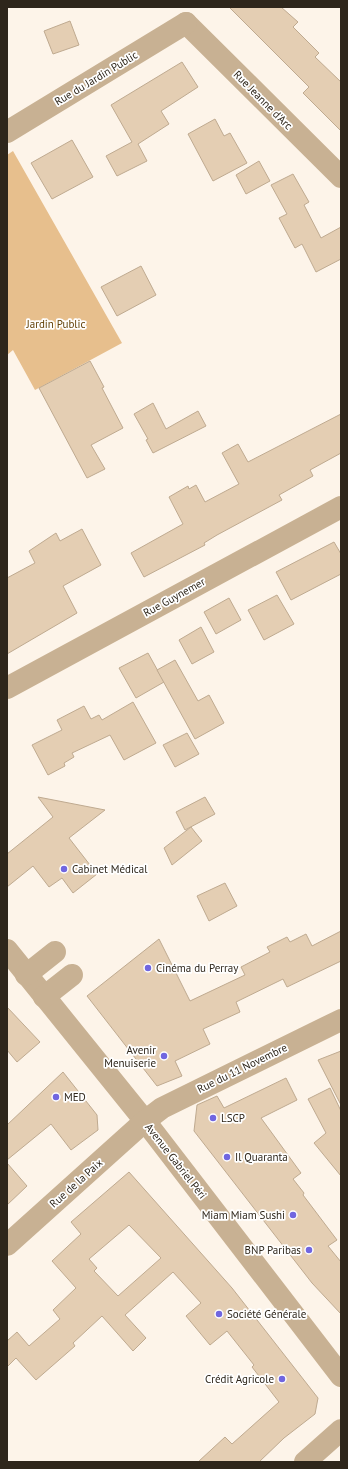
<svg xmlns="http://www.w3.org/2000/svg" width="348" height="1469" font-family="'PT Sans',sans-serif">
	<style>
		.green { fill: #e7bf8d }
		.building { fill: #e4ceb3; stroke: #bfaa90; fill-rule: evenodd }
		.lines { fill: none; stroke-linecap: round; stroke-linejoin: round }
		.minor { stroke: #c8b193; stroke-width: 22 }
		.poi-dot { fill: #7066e0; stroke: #fff; stroke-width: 1.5 }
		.labels { text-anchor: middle; stroke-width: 3.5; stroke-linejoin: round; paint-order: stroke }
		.street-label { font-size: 11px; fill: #2e261b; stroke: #fff }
		.park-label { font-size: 11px; fill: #634006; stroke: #fff }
		.poi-label { font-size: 11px; fill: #2e261b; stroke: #fff; text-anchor: start }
	</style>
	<rect width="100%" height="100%" fill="#fdf4e9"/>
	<polygon class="green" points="13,151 122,343 35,390 13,350 7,355 7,155"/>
	<g class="building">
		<polygon points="229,7 281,7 298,22 293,27 319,53 315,57 341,82 341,131 303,93 309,87"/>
		<polygon points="70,21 79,45 53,54 44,31"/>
		<polygon points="182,62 198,87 161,111 169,124 138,144 147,161 117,176 106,156 132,142 111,105"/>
		<polygon points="215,119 224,136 230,133 247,163 213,181 188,134"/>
		<polygon points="72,140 93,177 52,199 31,163"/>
		<polygon points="259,161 270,181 246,194 236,175"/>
		<polygon points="293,174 309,202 304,205 321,238 341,227 341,259 316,272 302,244 295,248 279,218 287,214 271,185"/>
		<polygon points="141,266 156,295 117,316 101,287"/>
		<polygon points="90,361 104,387 102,388 123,428 91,445 105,469 87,478 39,388"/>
		<polygon points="153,403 166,429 198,411 206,426 153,453 146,440 148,439 134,414"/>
		<polygon points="341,414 341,453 310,470 313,476 279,495 282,500 217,535 204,543 205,545 144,577 131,553 183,524 169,497 188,486 189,489 196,485 205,502 239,484 222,453 238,444 248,462"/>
		<polygon points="82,529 101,565 63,586 77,613 7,654 7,578 35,563 29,551 56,533 60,541"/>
		<polygon points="334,542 341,554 341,574 291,600 276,572"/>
		<polygon points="277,595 294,624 264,640 248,610"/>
		<polygon points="229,598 241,620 216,634 204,612"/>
		<polygon points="201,627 214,652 192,664 179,640"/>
		<polygon points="148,653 164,682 136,698 119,668"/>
		<polygon points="175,660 198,701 209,695 224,723 195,739 157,670"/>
		<polygon points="133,702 156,743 124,760 110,735 72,753 74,757 64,763 65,766 48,775 32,745 62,730 57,720 84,706 91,719 99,715 102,720"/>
		<polygon points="187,733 199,754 175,767 163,745"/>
		<polygon points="38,797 105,810 69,838 97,874 73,893 62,878 49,887 33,866 7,887 7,854 53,817"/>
		<polygon points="205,797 215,814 185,830 176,812"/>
		<polygon points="191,827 202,841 172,865 164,848"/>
		<polygon points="225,883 237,906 209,921 197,896"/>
		<polygon points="341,931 341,961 287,987 283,979 236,1002 240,1012 203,1029 210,1044 175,1061 182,1076 157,1086 87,996 159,939 190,1001 245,975 241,967 270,952 267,947 287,937 290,942 306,934 312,946"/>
		<polygon points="7,1007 40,1042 17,1062 7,1050"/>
		<polygon points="341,1051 341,1105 318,1060"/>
		<polygon points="63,1072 97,1115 98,1130 71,1150 51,1124 7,1160 7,1125"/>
		<polygon points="286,1078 297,1100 261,1118 301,1173 293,1179 304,1193 303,1195 337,1240 328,1246 341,1262 341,1314 312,1283 194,1131 197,1105 217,1096 224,1108"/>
		<polygon points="330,1088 341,1111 341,1176 314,1143 326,1133 308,1099"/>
		<polygon points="7,1163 27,1186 7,1205"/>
		<path d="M 129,1172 L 232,1288 L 318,1398 L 315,1414 L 284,1438 L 259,1462 L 198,1462 L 225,1437 L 232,1444 L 279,1402 L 252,1367 L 254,1365 L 227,1331 L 210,1345 L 186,1316 L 201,1303 L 173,1272 L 125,1315 L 146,1338 L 133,1351 L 102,1316 L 73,1343 L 75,1346 L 36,1380 L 16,1358 L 7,1367 L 7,1341 L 17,1332 L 29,1346 L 60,1319 L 53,1310 L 76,1288 L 52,1261 L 81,1234 L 71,1222 ZM 129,1225 L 161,1258 L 118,1296 L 94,1271 L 97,1268 L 89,1259 Z"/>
	</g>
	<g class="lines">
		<g class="minor">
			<polyline points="186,23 341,177"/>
			<polyline points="7,132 186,23"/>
			<polyline points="7,688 341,507"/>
			<polyline points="7,950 145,1121 341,1376"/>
			<polyline points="26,975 55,952"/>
			<polyline points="44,997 72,975"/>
			<polyline points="7,1245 145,1121 162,1108 341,1020"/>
			<polyline points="305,1462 341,1430"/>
		</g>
	</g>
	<g class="poi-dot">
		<circle cx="64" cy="869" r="4"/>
		<circle cx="148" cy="968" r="4"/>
		<circle cx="164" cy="1056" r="4"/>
		<circle cx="56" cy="1097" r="4"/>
		<circle cx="213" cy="1118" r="4"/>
		<circle cx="227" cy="1157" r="4"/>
		<circle cx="293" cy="1215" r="4"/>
		<circle cx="309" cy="1250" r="4"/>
		<circle cx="219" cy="1314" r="4"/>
		<circle cx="282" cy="1379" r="4"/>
	</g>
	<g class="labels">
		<g class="street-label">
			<text transform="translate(96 78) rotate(-31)" y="4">Rue du Jardin Public</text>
			<text transform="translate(263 100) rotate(45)" y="4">Rue Jeanne d'Arc</text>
			<text transform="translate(174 597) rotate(-29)" y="4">Rue Guynemer</text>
			<text transform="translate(242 1068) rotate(-26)" y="4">Rue du 11 Novembre</text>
			<text transform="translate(176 1161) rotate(52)" y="4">Avenue Gabriel Péri</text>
			<text transform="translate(76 1183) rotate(-42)" y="4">Rue de la Paix</text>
		</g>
		<g class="park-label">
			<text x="56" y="328">Jardin Public</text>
		</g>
		<g class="poi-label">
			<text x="72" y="873">Cabinet Médical</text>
			<text x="156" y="972">Cinéma du Perray</text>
			<text x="156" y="1054" text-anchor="end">Avenir<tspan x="156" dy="13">Menuiserie</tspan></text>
			<text x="64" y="1101">MED</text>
			<text x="221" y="1122">LSCP</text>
			<text x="235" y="1161">Il Quaranta</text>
			<text x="285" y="1219" text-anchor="end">Miam Miam Sushi</text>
			<text x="301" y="1254" text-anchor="end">BNP Paribas</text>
			<text x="227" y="1318">Société Générale</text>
			<text x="274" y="1383" text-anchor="end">Crédit Agricole</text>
		</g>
	</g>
	<rect width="348" height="1469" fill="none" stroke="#2e261b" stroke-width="16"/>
</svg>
